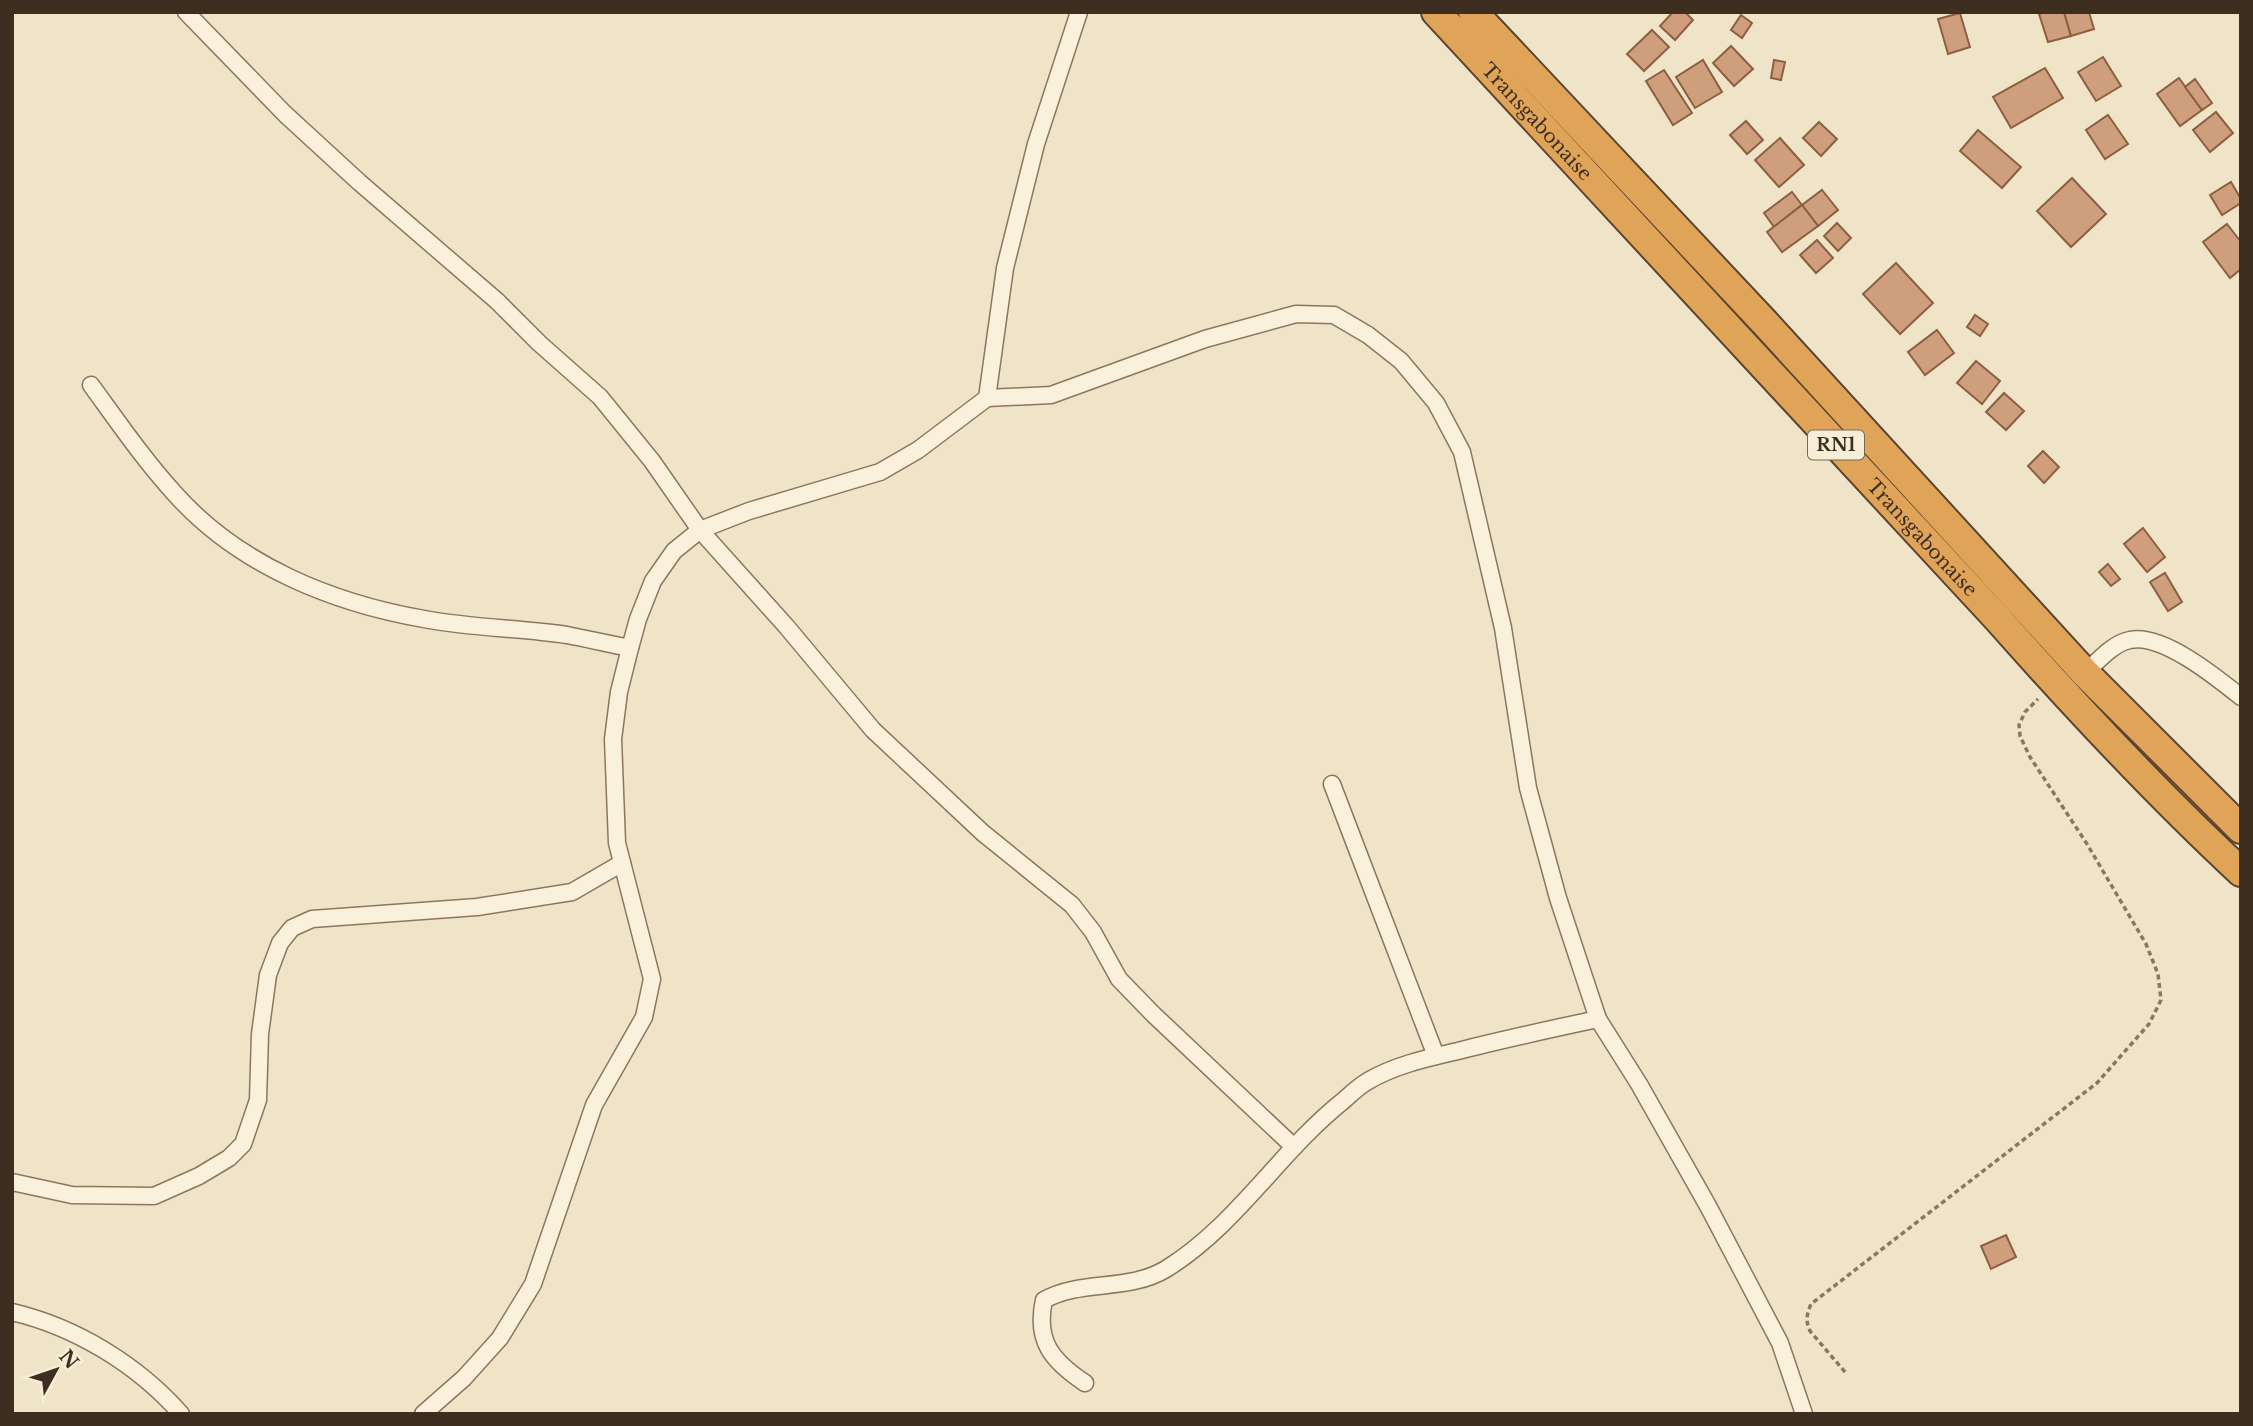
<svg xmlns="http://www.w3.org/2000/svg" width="2253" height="1426" font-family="'Libre Baskerville',serif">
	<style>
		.building { fill: #cf9f7d; stroke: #8d5f41; stroke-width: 2 }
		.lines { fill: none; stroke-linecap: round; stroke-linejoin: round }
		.street-casing { stroke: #8d765c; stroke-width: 19 }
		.highway-casing { stroke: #5b4430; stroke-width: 32 }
		.path { stroke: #8d765c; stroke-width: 3.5; stroke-dasharray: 5 3.5; stroke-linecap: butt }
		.street { stroke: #faf1dc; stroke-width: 16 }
		.highway { stroke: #e0a458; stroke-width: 28 }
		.labels { text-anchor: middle; stroke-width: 5; stroke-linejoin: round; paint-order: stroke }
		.shield { fill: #f7eed8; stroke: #756857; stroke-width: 2 }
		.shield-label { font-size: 18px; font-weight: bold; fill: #3d2e20 }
		.street-label { font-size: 19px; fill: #3d2e20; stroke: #f7eed8 }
	</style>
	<rect width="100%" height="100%" fill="#f0e4c8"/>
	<g class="building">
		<polygon points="1673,12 1685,12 1693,20 1675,40 1660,26"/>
		<polygon points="2045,12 2064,12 2071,36 2048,42 2039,14"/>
		<polygon points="2064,12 2089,12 2094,29 2071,36"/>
		<polygon points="1960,13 1970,47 1948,54 1938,19"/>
		<polygon points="1741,15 1752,23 1742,38 1731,30"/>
		<polygon points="1652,30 1669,47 1644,71 1627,54"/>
		<polygon points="1731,46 1753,69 1734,86 1713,63"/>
		<polygon points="2103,57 2121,86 2096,101 2078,72"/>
		<polygon points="1703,60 1722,92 1695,108 1676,77"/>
		<polygon points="1774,60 1785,62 1781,80 1771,78"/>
		<polygon points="2045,68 2063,98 2011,128 1993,97"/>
		<polygon points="1664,70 1692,113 1673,125 1646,81"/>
		<polygon points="2179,78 2202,110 2180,126 2157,94"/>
		<polygon points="2195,79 2212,103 2202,110 2185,87"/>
		<polygon points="2216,112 2233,133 2210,152 2193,130"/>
		<polygon points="2108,115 2128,144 2105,159 2086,130"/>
		<polygon points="1746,121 1763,140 1747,154 1730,135"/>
		<polygon points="1819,122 1837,139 1821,156 1803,138"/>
		<polygon points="1978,130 2021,167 2002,188 1960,151"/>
		<polygon points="1780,138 1804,165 1779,187 1755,160"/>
		<polygon points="2072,178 2106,214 2071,247 2037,211"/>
		<polygon points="2231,182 2241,199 2241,203 2222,215 2210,195"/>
		<polygon points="1822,190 1838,210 1818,226 1802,205"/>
		<polygon points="1792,192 1802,205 1774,227 1764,213"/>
		<polygon points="1802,205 1818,226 1782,252 1767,232"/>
		<polygon points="1837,223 1851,238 1838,251 1824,236"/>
		<polygon points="2227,224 2241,242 2241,269 2230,278 2203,242"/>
		<polygon points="1817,240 1833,258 1816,273 1800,255"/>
		<polygon points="1896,263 1933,303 1900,334 1863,294"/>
		<polygon points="1975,315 1988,324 1980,336 1967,327"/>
		<polygon points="1937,330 1954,353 1925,375 1908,352"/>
		<polygon points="1976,361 2000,381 1982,404 1957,383"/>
		<polygon points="2004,393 2024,411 2006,430 1986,412"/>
		<polygon points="2043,451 2059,467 2044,483 2028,466"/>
		<polygon points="2143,528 2165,557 2147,572 2124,544"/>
		<polygon points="2108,564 2120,579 2111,586 2099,572"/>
		<polygon points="2165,573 2182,602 2168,611 2150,582"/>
		<polygon points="2006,1235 2016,1257 1991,1269 1981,1246"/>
	</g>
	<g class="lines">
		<g class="street-casing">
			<g id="street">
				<polyline points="186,12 285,114 359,182 497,301 539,343 600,397 652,461 700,530 786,626 873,730 983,833 1072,905 1093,932 1119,979 1154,1015 1294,1147"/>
				<path d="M 91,385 C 118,422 144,460 176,495 C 239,565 332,603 424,619 C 471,628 520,628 567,635 C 588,639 609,644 630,648"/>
				<polyline points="987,398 1051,395 1205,339 1296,314 1334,315 1368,335 1401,361 1436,403 1462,452 1503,628 1528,788 1558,898 1598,1019 1639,1084 1708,1206 1780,1343 1804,1414"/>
				<path d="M 2085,673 C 2097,662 2113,643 2130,640 C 2162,633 2216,677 2241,697"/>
				<polyline points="1332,784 1436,1056"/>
				<polyline points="12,1182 72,1195 154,1196 199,1176 229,1158 243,1144 258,1100 260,1034 268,975 280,943 292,928 312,919 477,907 572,892 622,863"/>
				<path d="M 12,1312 C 76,1327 138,1365 181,1414"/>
				<path d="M 1085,1383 C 1052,1361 1035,1341 1044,1300 C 1082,1279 1128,1292 1166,1269 C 1236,1226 1279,1152 1343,1101 C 1351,1094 1359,1086 1368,1081 C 1395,1065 1428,1058 1458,1051 C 1504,1039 1551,1029 1598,1019"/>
				<polyline points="423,1414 464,1378 500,1338 533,1284 594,1105 644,1017 652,979 617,843 613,739 619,692 630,648 638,619 653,581 674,551 700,530 749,511 880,472 918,450 987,398 1005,268 1036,144 1079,12"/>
			</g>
		</g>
		<g class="highway-casing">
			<g id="highway">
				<path id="s1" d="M 1436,12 L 1997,618 C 2075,706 2155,792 2241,872"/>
				<polyline points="1473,12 1766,324 2085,673 2241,829"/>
			</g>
		</g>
		<path class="path" d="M 1845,1372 L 1810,1331 C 1805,1320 1807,1314 1811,1304 L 2097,1083 L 2149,1024 L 2161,1000 L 2158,974 L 2146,944 L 2087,844 L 2030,757 L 2020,736 L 2019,725 L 2025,712 L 2038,699"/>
		<use href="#street" class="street"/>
		<use href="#highway" class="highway"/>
	</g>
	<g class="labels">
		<rect class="shield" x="1808" y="430.5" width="56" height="29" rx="5"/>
		<g class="shield-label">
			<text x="1836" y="451">RN1</text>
		</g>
		<g class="street-label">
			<text dy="7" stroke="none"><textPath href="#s1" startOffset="149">Transgabonaise</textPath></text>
			<text dy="7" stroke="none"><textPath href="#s1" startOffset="716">Transgabonaise</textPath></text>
		</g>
	</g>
	<rect width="2253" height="1426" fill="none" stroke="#3d2e20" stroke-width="28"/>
	<g transform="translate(56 1370) rotate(50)" stroke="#f7eed8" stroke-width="5" paint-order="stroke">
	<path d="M0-5L12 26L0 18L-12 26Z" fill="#3d2e20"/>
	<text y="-10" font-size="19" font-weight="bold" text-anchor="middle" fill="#3d2e20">N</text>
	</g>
</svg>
